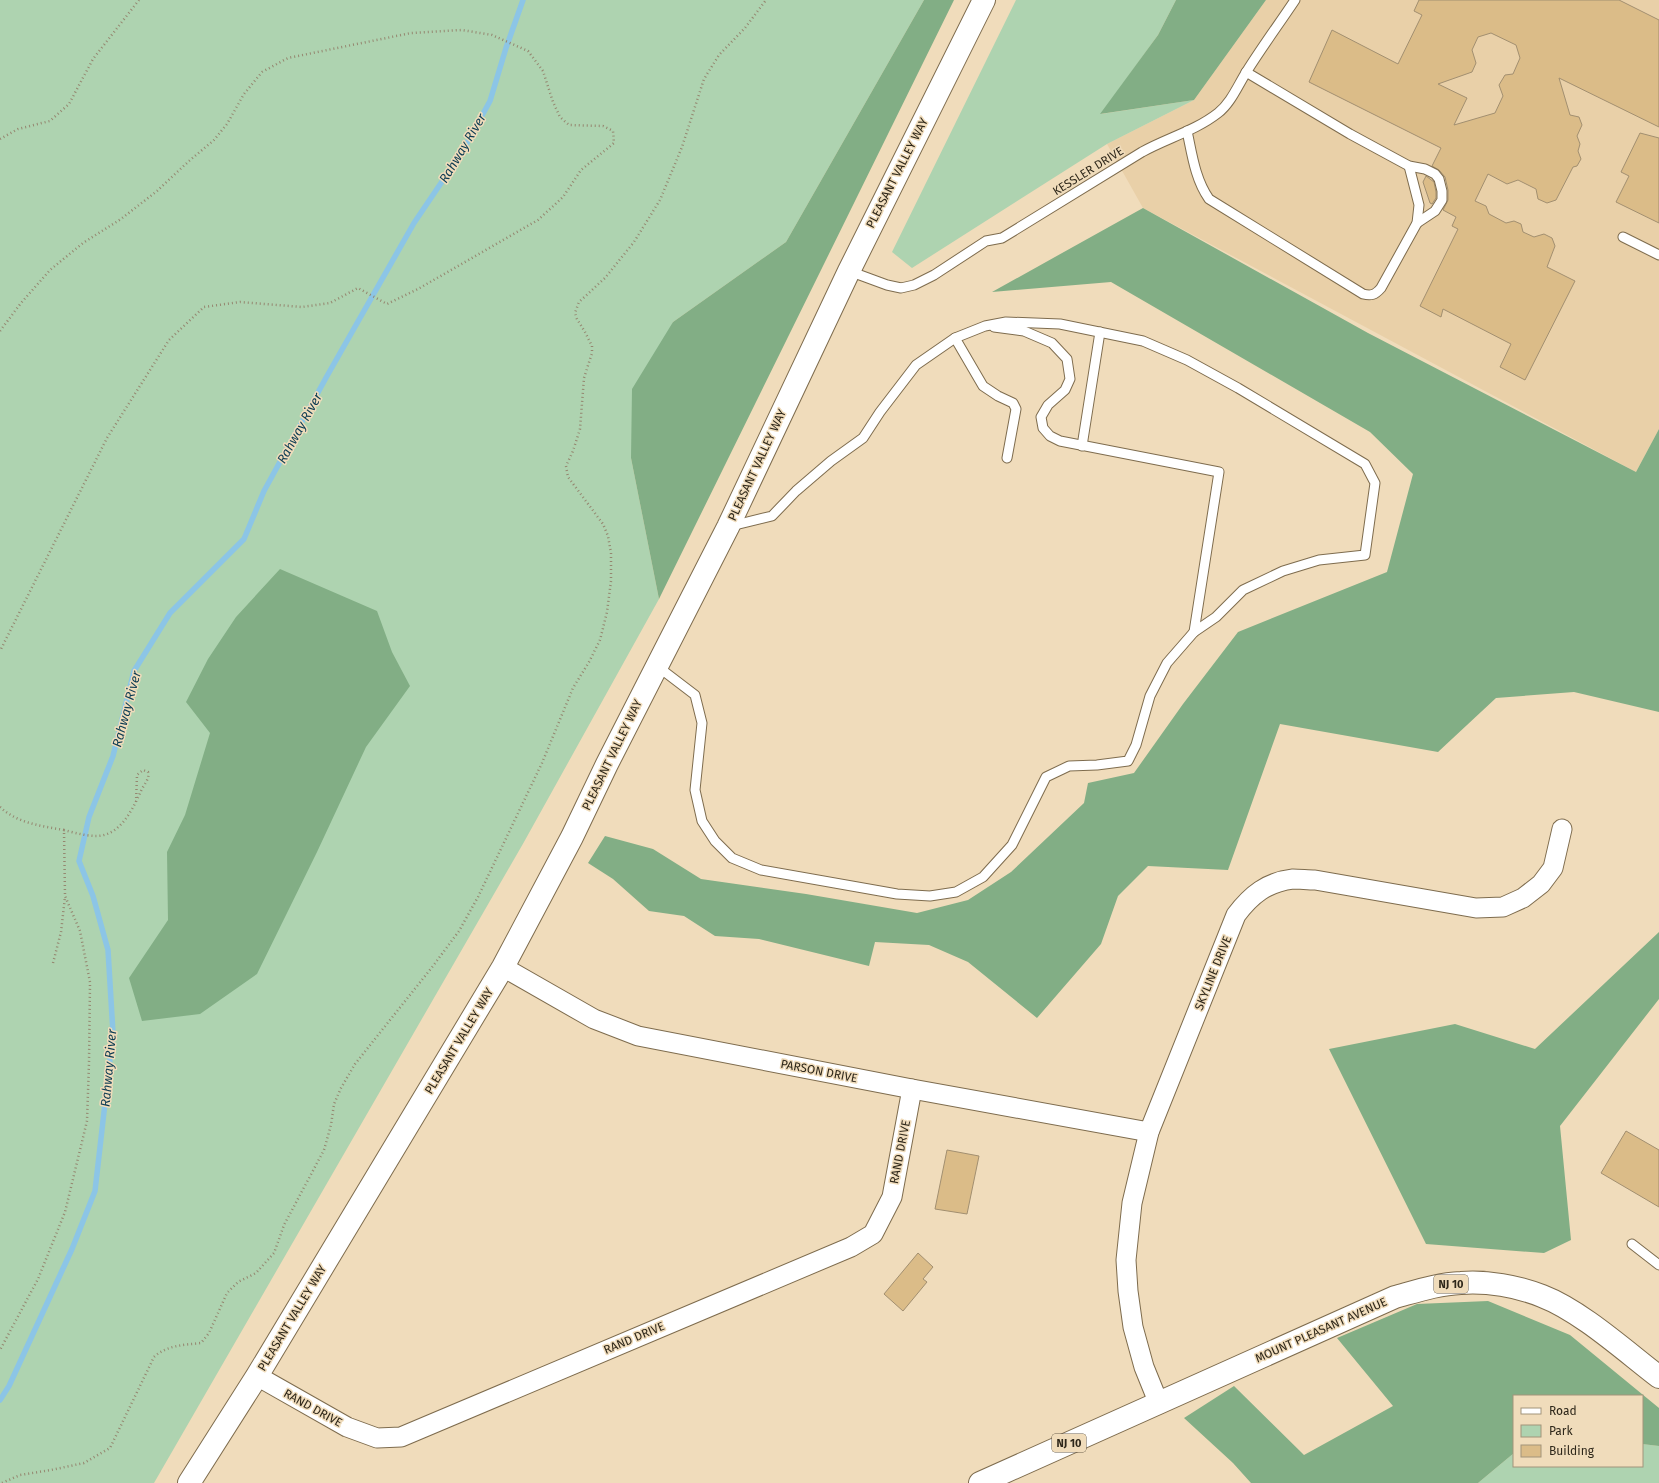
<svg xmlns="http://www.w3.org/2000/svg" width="1659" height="1483" font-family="'Fira Sans',sans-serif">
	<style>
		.built { fill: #e9d0a8 }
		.green { fill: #aed3b0 }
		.forest { fill: #82ae85 }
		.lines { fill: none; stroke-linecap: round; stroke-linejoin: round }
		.stream { stroke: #8cc5e6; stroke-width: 5.5 }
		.building { fill: #dbbc88; stroke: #a28f70; fill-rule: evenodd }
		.service-casing { stroke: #7e6c4e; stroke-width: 11 }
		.minor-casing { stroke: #7e6c4e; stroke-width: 21 }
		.secondary-casing { stroke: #7e6c4e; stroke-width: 24 }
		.primary-casing { stroke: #7e6c4e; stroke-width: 24 }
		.path { stroke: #958770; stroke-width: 2.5; stroke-dasharray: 1 3; stroke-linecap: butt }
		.service { stroke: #fff; stroke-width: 9 }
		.minor { stroke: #fff; stroke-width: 19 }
		.secondary { stroke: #fff; stroke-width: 22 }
		.primary { stroke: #fff; stroke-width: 22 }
		.labels { text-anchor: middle; stroke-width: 3; stroke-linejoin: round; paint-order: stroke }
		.shield { fill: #f0dcbb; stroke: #685d4a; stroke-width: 1 }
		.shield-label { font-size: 11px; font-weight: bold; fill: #2e271a }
		.street-label { font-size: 12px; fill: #2e271a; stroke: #f0dcbb }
		.water-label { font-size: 13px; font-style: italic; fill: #0b3b52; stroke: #f0dcbb }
	</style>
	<rect width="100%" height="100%" fill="#f0dcbb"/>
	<polygon class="built" points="1266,0 1659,0 1659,429 1636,472 1143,208 1107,144 1194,100"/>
	<g class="green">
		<polygon points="0,0 924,0 786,242 673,322 631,458 659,599 524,842 154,1483 0,1483"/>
		<polygon points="1016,0 1176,0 1158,35 1101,114 1194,100 1107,144 912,268 892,252"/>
		<polygon points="1642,1444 1659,1446 1659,1483 1478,1483 1514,1453 1514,1466 1642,1466"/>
	</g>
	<g class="forest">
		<polygon points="924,0 954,0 659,599 631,458 632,389 673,322 786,242"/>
		<polygon points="1176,0 1266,0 1194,100 1100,114 1158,35"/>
		<polygon points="1143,208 1368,333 1636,472 1659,429 1659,712 1574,692 1496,698 1438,752 1280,724 1228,870 1148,866 1118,896 1101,944 1037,1018 968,962 929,945 875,942 869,966 759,939 715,936 684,916 649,911 613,879 588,863 605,836 653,849 701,879 806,894 917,913 968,900 1011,872 1084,803 1088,783 1134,773 1183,704 1238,632 1387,572 1413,474 1370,432 1111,282 992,292"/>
		<polygon points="280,569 377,611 392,652 410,686 366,747 317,852 257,974 200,1014 142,1021 129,978 168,920 167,852 185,815 210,733 186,702 208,659 236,617"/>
		<polygon points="1659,932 1659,999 1560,1126 1571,1240 1544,1253 1426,1244 1329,1049 1455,1024 1535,1049"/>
		<polygon points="1488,1301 1570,1335 1659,1408 1659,1446 1642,1444 1642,1396 1514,1396 1514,1453 1478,1483 1251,1483 1233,1463 1184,1418 1234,1386 1304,1455 1393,1406 1337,1338 1417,1304"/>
	</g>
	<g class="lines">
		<polyline class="stream" points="0,1400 9,1386 72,1249 95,1191 113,1033 108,950 93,896 79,861 89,817 113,756 134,671 170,613 244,539 264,491 327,376 414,223 462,152 490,101 506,48 523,0"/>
	</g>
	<g class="building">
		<path d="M 1419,0 L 1619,0 L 1659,20 L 1659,127 L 1559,78 L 1570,115 L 1579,117 L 1582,125 L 1577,136 L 1580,144 L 1578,151 L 1581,159 L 1577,166 L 1573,167 L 1556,200 L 1547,203 L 1538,199 L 1536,189 L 1518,180 L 1507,184 L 1488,174 L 1475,201 L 1486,206 L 1489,214 L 1506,223 L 1514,221 L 1521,224 L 1523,232 L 1534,237 L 1544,234 L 1552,238 L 1555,246 L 1547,267 L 1575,281 L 1525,380 L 1500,367 L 1511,344 L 1443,309 L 1441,317 L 1420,306 L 1458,229 L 1452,226 L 1456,217 L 1443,210 L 1448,200 L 1448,190 L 1445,177 L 1439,170 L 1432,166 L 1441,148 L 1309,82 L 1332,30 L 1398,64 L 1422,15 L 1414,11 ZM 1491,33 L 1516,45 L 1520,58 L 1513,74 L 1505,75 L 1499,85 L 1503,96 L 1495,113 L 1454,125 L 1467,98 L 1438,84 L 1472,72 L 1476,63 L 1472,50 L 1478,37 Z"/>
		<polygon points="1640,133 1659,138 1659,223 1616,202 1629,176 1621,172"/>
		<polygon points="1426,176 1434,182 1436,192 1436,198 1432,204 1430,203 1423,182"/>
		<polygon points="1626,1131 1659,1150 1659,1207 1601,1173"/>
		<polygon points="947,1150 979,1156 967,1214 935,1209"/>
		<polygon points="918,1253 933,1267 923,1279 927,1282 903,1311 884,1294"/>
	</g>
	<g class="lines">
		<g class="service-casing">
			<g id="service">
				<polyline points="1246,72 1350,134 1409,166 1425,169 1435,174 1439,179 1442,191 1442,200 1435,211 1417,223"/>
				<path d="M 1187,131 C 1192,154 1195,179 1209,199 L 1363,294 C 1371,296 1375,295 1381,288 L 1417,223 L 1419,205 L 1409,166"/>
				<polyline points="1623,237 1659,255"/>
				<path d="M 849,271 L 887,285 L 901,288 L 914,285 L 934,275 L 986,241 L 1002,238 L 1142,152 C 1167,138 1195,131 1218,113 C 1231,103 1238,85 1247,71 C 1262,47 1279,24 1295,0"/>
				<polyline points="994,327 1024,331 1052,343 1067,359 1070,379 1065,390 1048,405 1041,417 1043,428 1050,436 1060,441 1219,472 1194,632"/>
				<polyline points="955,338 983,386 998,396 1013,403 1016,409 1007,458"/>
				<polyline points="1082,446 1100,332"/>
				<polyline points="657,666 695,695 702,723 695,790 702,821 715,841 732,858 761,870 897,894 930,896 956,892 983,877 1012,845 1046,777 1069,766 1097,765 1128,761 1136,745 1150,696 1167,663 1194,632 1216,617 1243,590 1283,571 1319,560 1365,555 1375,483 1365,464 1238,388 1187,360 1143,341 1060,324 1006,322 985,326 955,338 916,365 880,412 863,438 831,461 796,491 772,516 731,526"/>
				<polyline points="1632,1244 1659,1265"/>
			</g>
		</g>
		<g class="minor-casing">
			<g id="minor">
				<polyline points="503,967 594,1019 638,1036 912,1089 1149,1132"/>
				<polyline points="257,1376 347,1427 377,1438 401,1437 851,1247 873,1234 892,1197 912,1089"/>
				<path d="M 1159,1404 L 1144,1367 L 1133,1327 L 1128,1291 L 1126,1260 L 1132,1203 L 1149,1132 L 1236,915 C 1251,895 1267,882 1293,879 C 1300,879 1308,880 1315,880 L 1476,908 L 1503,907 L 1523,898 L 1541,884 L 1553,868 L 1562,829"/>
			</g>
		</g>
		<g class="secondary-casing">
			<polyline id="secondary" points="189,1483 257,1376 503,967 572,837 607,764 728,527 849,271 984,0"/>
		</g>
		<g class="primary-casing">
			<path id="primary" d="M 980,1483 L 1395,1297 C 1417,1291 1438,1284 1461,1283 C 1487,1281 1517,1286 1542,1296 C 1581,1311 1625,1351 1659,1377"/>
		</g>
		<g class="path">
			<polyline points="0,139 18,129 50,121 69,104 93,59 139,0"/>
			<polyline points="0,331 21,303 50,270 83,243 121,219 157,191 189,161 214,140 227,124 244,94 262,72 288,58 411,33 462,30 492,35 528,51 543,71 553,102 560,117 569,125 603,126 613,131 614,143 581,170 563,197 538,220 418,289 387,304 358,288 330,303 302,307 240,302 204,307 169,340 107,438 0,651"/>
			<path d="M 0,807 C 17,823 41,826 64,830 L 65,896 L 80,931 L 90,982 L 89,1063 L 87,1121 L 65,1212 L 38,1279 L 0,1350"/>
			<path d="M 64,830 C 76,833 95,839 107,834 C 124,828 134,806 141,791 C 144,784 150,779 148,772 L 143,770 L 137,775 L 136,803"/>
			<polyline points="53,963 61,932 65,897"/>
			<path d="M 2,1483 L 20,1475 L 51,1470 L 84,1463 L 110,1448 L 154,1357 C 167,1345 184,1345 201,1343 L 209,1333 L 227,1293 L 238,1282 L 256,1273 L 274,1253 L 284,1225 L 324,1150 L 331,1125 L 334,1104 L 341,1088 L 355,1064 L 433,966 L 459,931 L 478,897 L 542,763 L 573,688 L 589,662 L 600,640 L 607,612 L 611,581 L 611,553 L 608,536 L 603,524 L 568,477 L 566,466 L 573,451 L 580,429 L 584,378 L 592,353 L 592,346 L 585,332 L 577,319 L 575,313 L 579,302 L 605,278 L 634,242 L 660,200 L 682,147 L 704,79 L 719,55 L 745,28 L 766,0"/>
		</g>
		<use href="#service" class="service"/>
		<use href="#minor" class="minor"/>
		<use href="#secondary" class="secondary"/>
		<use href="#primary" class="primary"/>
	</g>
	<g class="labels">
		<g class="shield">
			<rect x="1434" y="1275" width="34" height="18" rx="3"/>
			<rect x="1052" y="1434" width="34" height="18" rx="3"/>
		</g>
		<g class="shield-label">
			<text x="1451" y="1288">NJ 10</text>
			<text x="1069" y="1447">NJ 10</text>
		</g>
		<g class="street-label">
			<text transform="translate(1088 171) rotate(-32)" y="4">KESSLER DRIVE</text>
			<text transform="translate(897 173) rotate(-63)" y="4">PLEASANT VALLEY WAY</text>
			<text transform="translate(757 465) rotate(-65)" y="4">PLEASANT VALLEY WAY</text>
			<text transform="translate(612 755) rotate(-64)" y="4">PLEASANT VALLEY WAY</text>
			<text transform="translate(1213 973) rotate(-68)" y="4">SKYLINE DRIVE</text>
			<text transform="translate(459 1041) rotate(-59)" y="4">PLEASANT VALLEY WAY</text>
			<text transform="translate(819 1071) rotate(11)" y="4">PARSON DRIVE</text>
			<text transform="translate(900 1152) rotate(-79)" y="4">RAND DRIVE</text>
			<text transform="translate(292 1318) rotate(-59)" y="4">PLEASANT VALLEY WAY</text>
			<text transform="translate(1321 1330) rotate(-24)" y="4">MOUNT PLEASANT AVENUE</text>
			<text transform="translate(634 1338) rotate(-23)" y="4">RAND DRIVE</text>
			<text transform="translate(313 1408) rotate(29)" y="4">RAND DRIVE</text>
		</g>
		<g class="water-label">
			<text transform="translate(462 148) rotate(-59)" y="5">Rahway River</text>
			<text transform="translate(299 428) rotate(-61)" y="5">Rahway River</text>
			<text transform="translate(126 709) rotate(-75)" y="5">Rahway River</text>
			<text transform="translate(108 1068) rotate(-85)" y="5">Rahway River</text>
		</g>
	</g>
	<rect x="1513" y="1395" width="130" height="72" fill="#f0dcbb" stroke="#a2947b"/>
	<rect x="1521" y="1408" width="20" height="6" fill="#ffffff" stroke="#a2947b"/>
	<text x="1549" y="1415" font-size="12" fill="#2e271a">Road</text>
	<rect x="1521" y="1425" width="20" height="12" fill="#aed3b0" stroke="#a2947b"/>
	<text x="1549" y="1435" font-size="12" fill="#2e271a">Park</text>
	<rect x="1521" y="1445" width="20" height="12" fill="#dbbc88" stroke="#a2947b"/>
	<text x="1549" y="1455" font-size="12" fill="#2e271a">Building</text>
</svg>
